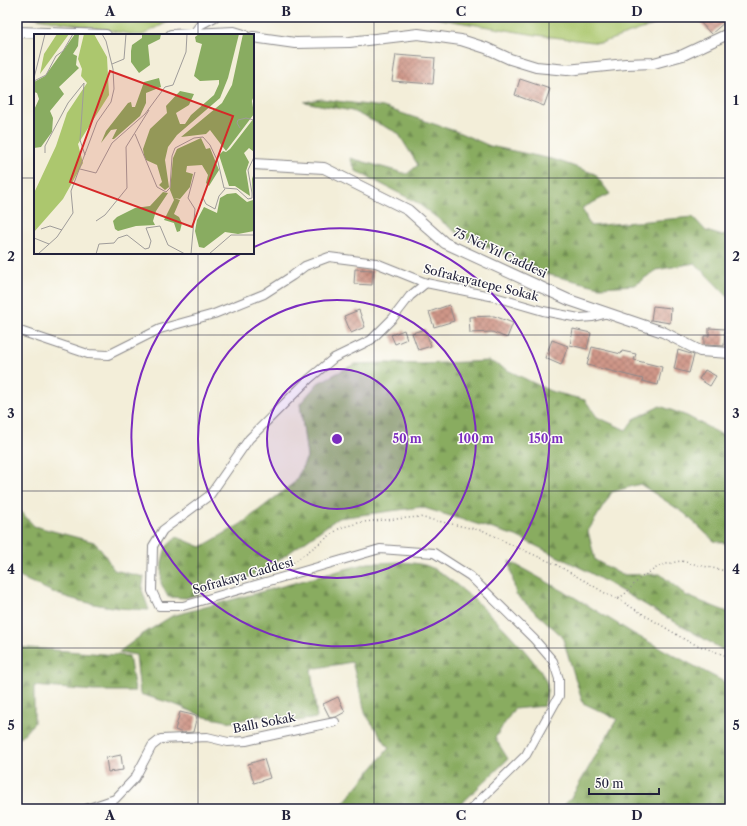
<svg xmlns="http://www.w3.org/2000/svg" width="747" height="826" font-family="'Libre Caslon Text',serif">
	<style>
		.grass { fill: #acc76e; stroke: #677454 }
		.forest { fill: url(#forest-firs); stroke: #56674e }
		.building { fill: url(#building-cross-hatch) }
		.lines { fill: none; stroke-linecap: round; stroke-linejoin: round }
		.minor-casing { stroke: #8a888a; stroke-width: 10 }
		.tertiary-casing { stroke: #8a888a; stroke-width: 12 }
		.path { stroke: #8a888a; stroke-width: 1.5; stroke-dasharray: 1 3; stroke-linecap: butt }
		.minor { stroke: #fff; stroke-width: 8 }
		.tertiary { stroke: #fff; stroke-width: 10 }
		.grid { fill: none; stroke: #22223b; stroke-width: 1; stroke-opacity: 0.55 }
		.ring { fill: none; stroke: #7b2cbf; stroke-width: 2 }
		.labels { text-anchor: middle; stroke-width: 3; stroke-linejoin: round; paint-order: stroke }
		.street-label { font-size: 12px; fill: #22223b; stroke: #fdfcf7 }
		.inset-road { fill: none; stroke: #9f9c9a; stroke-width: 1 }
		.view { fill: #d62828; fill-opacity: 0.15; stroke: #d62828; stroke-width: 2 }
		.inset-edge { fill: none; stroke: #22223b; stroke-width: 2 }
		.centre { fill: #7b2cbf; stroke: #fdfcf7; stroke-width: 2 }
		.ring-label { font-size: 12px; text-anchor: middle; font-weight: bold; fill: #7b2cbf; stroke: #fdfcf7; stroke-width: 3; stroke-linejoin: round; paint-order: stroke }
		.neatline { fill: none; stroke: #22223b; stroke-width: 1.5 }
		.grid-label { font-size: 13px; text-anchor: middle; font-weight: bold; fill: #22223b }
	</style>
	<defs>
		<pattern id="forest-firs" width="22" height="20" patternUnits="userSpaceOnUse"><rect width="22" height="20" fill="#89ac61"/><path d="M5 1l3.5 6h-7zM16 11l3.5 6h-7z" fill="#708c51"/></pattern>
		<pattern id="building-cross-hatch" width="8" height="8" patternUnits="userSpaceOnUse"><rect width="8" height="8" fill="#cf9688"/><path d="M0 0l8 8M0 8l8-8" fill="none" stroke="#a87a70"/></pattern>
	</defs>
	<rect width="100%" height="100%" fill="#fdfcf7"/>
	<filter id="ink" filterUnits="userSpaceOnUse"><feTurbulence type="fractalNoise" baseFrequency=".025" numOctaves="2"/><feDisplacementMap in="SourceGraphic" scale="8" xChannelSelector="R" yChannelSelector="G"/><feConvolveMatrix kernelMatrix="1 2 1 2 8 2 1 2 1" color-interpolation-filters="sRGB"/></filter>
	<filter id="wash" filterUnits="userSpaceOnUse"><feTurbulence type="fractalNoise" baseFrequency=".012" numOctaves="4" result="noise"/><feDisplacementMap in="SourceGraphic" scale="16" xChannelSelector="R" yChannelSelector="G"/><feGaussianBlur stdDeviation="0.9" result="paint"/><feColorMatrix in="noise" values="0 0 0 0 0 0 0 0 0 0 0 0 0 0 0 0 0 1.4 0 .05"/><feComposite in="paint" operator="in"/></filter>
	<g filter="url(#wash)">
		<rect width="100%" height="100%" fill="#f3eed9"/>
		<g class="grass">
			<polygon points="32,17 177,17 143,35 135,35"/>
			<polygon points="429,17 677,17 601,43 536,35"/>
		</g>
		<g class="forest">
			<polygon points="321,99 383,107 458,132 490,146 556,160 595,174 610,194 582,208 590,226 693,217 706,231 723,236 730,231 730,299 695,263 656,270 635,285 600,287 546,274 457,233 416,202 356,171 350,158 407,174 418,165 398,133 352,111 304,102"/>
			<polygon points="489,361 550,391 585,400 597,417 626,430 634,419 660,406 687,416 730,439 730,544 714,541 684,513 640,484 612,492 588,531 595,560 622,575 660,574 687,596 730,613 730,654 587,571 516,536 421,507 338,518 276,562 240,582 186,598 168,597 161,583 162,562 166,547 177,537 201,547 241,524 295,482 307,457 300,404 318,383 355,364 384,363 421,364"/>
			<path d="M 17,507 L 34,526 L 94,542 L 101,549 L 114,570 L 144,577 L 142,590 L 149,610 C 119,609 89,605 60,595 C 45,589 31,582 17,576 Z"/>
			<polygon points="509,561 574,597 634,634 730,685 730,809 560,809 571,798 617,719 583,703 562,636 516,595"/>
			<path d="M 400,562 C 410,563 422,563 430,567 C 454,576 543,661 547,685 C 548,691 545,700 544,706 L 514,709 L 495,738 L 508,759 L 456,809 L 336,809 L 340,807 L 389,748 L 366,715 L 352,662 L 311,669 L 317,718 L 289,722 L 260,716 L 233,722 L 205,717 L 174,704 L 140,694 L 136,655 L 119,652 L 143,634 L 172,616 L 368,563 Z"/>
			<polygon points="17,647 129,656 135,691 94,691 34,686 34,723 17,741"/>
		</g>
		<g id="blocks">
			<g class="building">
				<polygon points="706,17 721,17 725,22 711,34 700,22"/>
				<polygon points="396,55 435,58 433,84 392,81"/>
				<polygon points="520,79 550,89 544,106 515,95"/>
				<polygon points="355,269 373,270 372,285 354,284"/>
				<polygon points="449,305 454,321 434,327 429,312"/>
				<polygon points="653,306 671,308 670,323 651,320"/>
				<polygon points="359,310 365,327 351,333 344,316"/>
				<polygon points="494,316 513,323 507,338 492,332 470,333 469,317"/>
				<polygon points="709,328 725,329 724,346 704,345 704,336 709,336"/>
				<polygon points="425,329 431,346 418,350 412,333"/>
				<polygon points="573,329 591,333 587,349 570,345"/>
				<polygon points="404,330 407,339 395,344 391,335"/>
				<polygon points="552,340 568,346 561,365 545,358"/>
				<polygon points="592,347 621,354 622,351 636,354 634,360 662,367 658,385 642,381 643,379 587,365"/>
				<polygon points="678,350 694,355 689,373 674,369"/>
				<polygon points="705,370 716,376 710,386 699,379"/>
				<polygon points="338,697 345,712 336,717 330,718 323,704"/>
				<polygon points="180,712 197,716 193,732 183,733 175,730"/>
				<polygon points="121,755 123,770 108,772 106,758"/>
				<polygon points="264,759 270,778 254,783 248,764"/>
			</g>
		</g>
	</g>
	<g filter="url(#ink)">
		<use href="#blocks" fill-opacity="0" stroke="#8a888a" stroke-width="1"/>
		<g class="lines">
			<g class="minor-casing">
				<g id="minor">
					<polyline points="194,33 200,25 215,17"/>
					<polyline points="426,283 410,296 393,318 371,340 334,358 309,379 249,439 210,495 163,530 153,546 152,591 159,606 183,606 380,549 434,553 470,576 534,639 553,661 559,679 559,696 526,755 471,809"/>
					<polyline points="17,330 88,354 108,355 160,329 214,314 264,294 292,276 305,266 329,257 376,263 426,283 495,297 543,311 579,318 593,317 608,313"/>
					<polyline points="86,809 115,799 135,778 152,746 161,739 207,737 228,742 246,741 301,729 335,722"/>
				</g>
			</g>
			<g class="tertiary-casing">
				<g id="tertiary">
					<polyline points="17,32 106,35"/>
					<polyline points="171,35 234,32 244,35"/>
					<polyline points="253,37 295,43 350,42 418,34 461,40 486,48 510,59 536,67 567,70 626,64 654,63 683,55 730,33"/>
					<polyline points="253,164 324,168 408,210 445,243 569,300 663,332 700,351 730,353"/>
				</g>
			</g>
			<g class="path">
				<polyline points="290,565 340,528 362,522 419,517 484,531 514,546 555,564 592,585 608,595 618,599 626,593 639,579 661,565 681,561 730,572"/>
				<polyline points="618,599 689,642 727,656 730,658"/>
			</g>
			<use href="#minor" class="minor"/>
			<use href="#tertiary" class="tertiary"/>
		</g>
	</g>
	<path class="grid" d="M 198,17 L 198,35M 374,17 L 374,809M 549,17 L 549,809M 17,178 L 35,178M 253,178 L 730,178M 198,253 L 198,809M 17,335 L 730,335M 17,491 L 730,491M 17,648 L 730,648"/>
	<circle cx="337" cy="439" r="70" fill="#7b2cbf" fill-opacity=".12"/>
	<g class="ring">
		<circle cx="337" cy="439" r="70"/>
		<circle cx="337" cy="439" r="139"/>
		<path d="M254 247A209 209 0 1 1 240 254"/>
	</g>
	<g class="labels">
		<g class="street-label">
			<text transform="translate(500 253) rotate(25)" y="4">75 Nci Yıl Caddesi</text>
			<text transform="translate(481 283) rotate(14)" y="4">Sofrakayatepe Sokak</text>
			<text transform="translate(243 576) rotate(-16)" y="4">Sofrakaya Caddesi</text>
			<text transform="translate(264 723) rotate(-11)" y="4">Ballı Sokak</text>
		</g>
	</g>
	<g transform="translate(34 34)">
		<rect width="220" height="220" fill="#f3eed9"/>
		<path d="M 50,0 L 60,0 L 73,23 L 75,61 L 44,110 L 49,129 L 29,165 L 0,198 L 0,159 L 22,112 L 33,79 L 53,49 L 47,42 L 48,35 L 44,25 Z" fill="#acc76e"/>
		<path d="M 41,0 L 45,0 L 44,12 L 39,20 L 43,22 L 42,31 L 45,34 L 25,53 L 30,60 L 16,77 L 19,84 L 18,98 L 7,113 L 0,114 L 0,76 L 5,65 L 3,59 L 0,58 L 0,48 L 11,42 ZM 108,0 L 127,0 L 126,5 L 114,11 L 116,31 L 105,39 L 97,28 L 97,17 L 98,11 L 108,4 ZM 165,0 L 205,0 L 194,44 L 186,64 L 143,101 L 134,113 L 131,126 L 135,153 L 131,156 L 125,151 L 128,148 L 123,131 L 112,126 L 110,122 L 109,115 L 116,95 L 133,79 L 132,72 L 146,57 L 160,60 L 155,71 L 142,79 L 146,90 L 151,90 L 157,81 L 180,61 L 185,50 L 185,46 L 166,47 L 160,42 L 168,10 L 162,8 L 161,3 ZM 209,0 L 220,0 L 220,61 L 218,67 L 220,80 L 192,117 L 176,96 L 172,100 L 147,103 L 188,69 L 198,51 ZM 125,44 L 127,53 L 112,59 L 112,69 L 106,82 L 80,105 L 78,105 L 83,95 L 77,96 L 67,109 L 72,97 L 94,69 L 97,68 L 98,73 L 101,73 L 110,48 ZM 220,84 L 220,118 L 215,114 L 210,119 L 215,128 L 212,137 L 216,162 L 201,152 L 195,152 L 185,121 L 189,117 L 192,118 L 196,115 ZM 167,104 L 172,115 L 176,114 L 185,136 L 175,152 L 172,149 L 174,141 L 168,131 L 153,132 L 152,138 L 159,140 L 156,153 L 146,165 L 140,164 L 146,166 L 140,180 L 145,183 L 148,189 L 146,197 L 143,198 L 140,189 L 130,186 L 140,166 L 136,156 L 139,124 L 143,115 ZM 220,139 L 220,197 L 204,200 L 191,198 L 170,214 L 165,213 L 161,197 L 163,186 L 170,173 L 183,179 L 186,164 L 193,160 L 202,159 L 213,168 L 219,166 L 218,145 ZM 129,158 L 134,159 L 122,177 L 119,187 L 121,191 L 102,192 L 84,197 L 81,195 L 79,187 L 83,183 L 101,174 L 116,172 Z" fill="#89ac61"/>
		<path d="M 23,0 L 35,0 L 6,40 L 10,20 Z" fill="#acc76e"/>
		<path class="inset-road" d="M 78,30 L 90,25 L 92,0M 0,44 L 11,0M 0,47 L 12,41 L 22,22 L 29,17 L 39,0M 206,94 L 203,89 L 204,86 L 212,84 L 220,86M 101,100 L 123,153 L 132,158 L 136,154 L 138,122 L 141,114 L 160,104 L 169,103 L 176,111 L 184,128 L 190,154 L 203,155 L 214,165 L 218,164 L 218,159 L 214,136 L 220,123M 11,119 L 11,112 L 34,69 L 50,49 L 46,106 L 51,121M 46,135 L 62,139 L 78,109 L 111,80 L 131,53 L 139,51 L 152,18 L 153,0M 169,164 L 172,170 L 181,175 L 185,162 L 191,155M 62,187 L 71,181 L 93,154 L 92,113 L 115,76M 7,195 L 16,192 L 28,196M 0,204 L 15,210M 4,220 L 23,203 L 39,179 L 37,157 L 63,88 L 77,68 L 80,55 L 79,35 L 72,7 L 68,0M 62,220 L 65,210 L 80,209 L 84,204 L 93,201 L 111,215 L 115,214 L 117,207 L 112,194 L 126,192 L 134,211 L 151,220M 157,220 L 161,175 L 154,164 L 161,138M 175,220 L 197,201 L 220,201"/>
		<path class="view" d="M 76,37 L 199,82 L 158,193 L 36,148 Z"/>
		<rect width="220" height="220" class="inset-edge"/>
	</g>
	<circle cx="337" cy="439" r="6" class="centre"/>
	<g class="ring-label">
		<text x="407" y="443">50 m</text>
		<text x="476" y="443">100 m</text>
		<text x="546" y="443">150 m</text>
	</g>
	<rect width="747" height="826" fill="none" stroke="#fdfcf7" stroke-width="44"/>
	<path d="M589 788v6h70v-6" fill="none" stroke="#22223b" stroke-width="2"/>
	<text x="595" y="788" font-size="12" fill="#22223b" stroke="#fdfcf7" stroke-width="3" paint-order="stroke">50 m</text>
	<rect x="22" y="22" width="703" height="782" class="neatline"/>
	<g class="grid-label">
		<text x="110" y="16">A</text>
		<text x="286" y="16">B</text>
		<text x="461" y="16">C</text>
		<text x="637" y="16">D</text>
		<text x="11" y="105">1</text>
		<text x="736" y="105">1</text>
		<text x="11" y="261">2</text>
		<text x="736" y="261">2</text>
		<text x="11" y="418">3</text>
		<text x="736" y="418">3</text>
		<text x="11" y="574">4</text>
		<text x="736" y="574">4</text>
		<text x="11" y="730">5</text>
		<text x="736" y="730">5</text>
		<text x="110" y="820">A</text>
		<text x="286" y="820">B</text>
		<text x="461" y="820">C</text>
		<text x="637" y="820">D</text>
	</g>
</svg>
